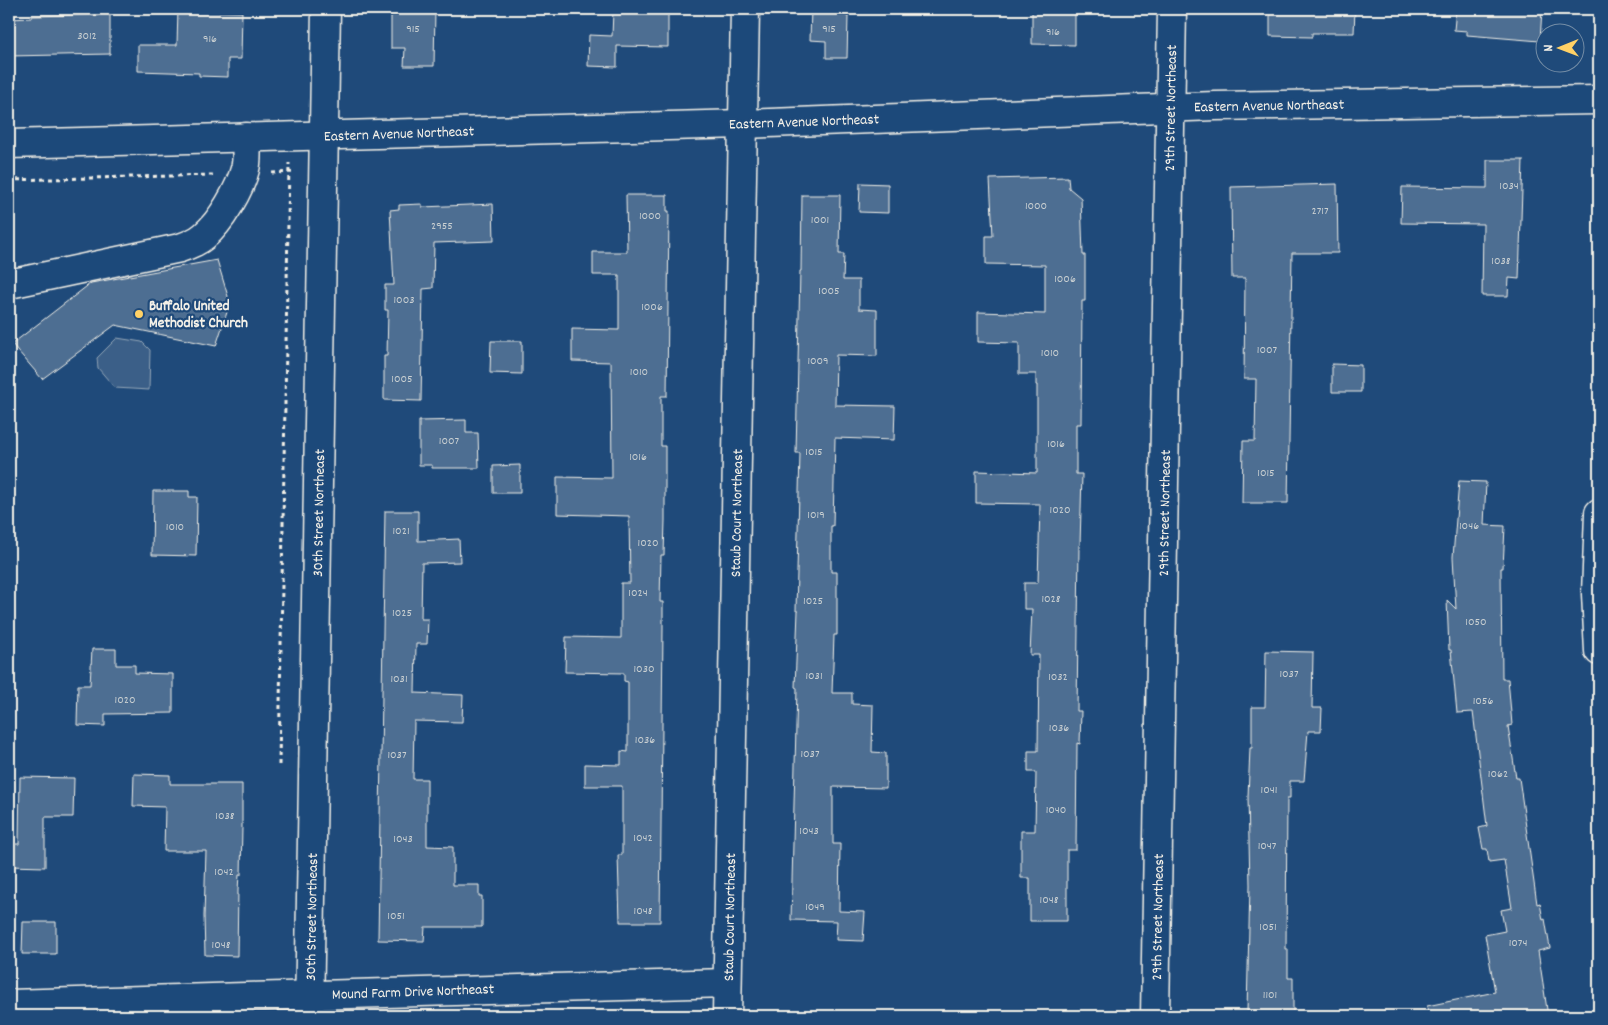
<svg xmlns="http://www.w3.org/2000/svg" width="1608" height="1025" font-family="Dekko,sans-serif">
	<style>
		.green { fill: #3a5f88; stroke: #97a8b8 }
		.building { fill: #4d6e92; stroke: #f4f1e8 }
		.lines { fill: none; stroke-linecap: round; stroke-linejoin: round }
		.minor-casing { stroke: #f4f1e8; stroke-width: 31 }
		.major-casing { stroke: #f4f1e8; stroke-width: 31 }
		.path { stroke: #f4f1e8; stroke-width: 3; stroke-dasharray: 4 4; stroke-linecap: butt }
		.minor { stroke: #1f4a7a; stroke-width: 28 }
		.major { stroke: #1f4a7a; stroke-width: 28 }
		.poi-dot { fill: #ffd166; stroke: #1f4a7a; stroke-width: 2 }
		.labels { text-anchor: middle; stroke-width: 4.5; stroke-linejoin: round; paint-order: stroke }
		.number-label { font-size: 12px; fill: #cad0d2 }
		.street-label { font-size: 15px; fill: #f4f1e8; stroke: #1f4a7a }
		.poi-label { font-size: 15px; font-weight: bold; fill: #f4f1e8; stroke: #1f4a7a; text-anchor: start }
	</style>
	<rect width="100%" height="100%" fill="#1f4a7a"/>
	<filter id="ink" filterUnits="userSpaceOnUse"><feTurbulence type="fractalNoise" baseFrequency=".02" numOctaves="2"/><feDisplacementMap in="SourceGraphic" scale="10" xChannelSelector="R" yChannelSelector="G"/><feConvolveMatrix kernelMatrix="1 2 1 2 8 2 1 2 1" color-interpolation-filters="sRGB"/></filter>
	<g filter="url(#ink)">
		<polygon class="green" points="117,338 142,342 150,350 149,390 115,388 98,368 97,358"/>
		<g class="building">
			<polygon points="178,9 207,9 207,11 242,12 241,59 228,59 228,77 199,76 199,73 138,71 138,45 177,45"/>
			<polygon points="391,9 435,9 434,66 404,66 405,48 391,48"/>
			<polygon points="629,9 668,9 668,47 617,46 617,67 588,66 589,35 612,36 613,11 629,11"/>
			<polygon points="811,9 847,9 846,16 848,16 847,58 826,58 826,41 810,40"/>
			<polygon points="1032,9 1075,9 1075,45 1032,44"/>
			<polygon points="1270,9 1355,9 1354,33 1312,33 1312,37 1270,36"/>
			<polygon points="1456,9 1542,9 1540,41 1467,35 1467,31 1454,30"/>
			<polygon points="110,14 110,54 9,56 9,19 32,18 32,16"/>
			<polygon points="1487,160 1523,160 1519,279 1509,278 1508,296 1482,296 1483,224 1401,223 1402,187 1487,188"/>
			<polygon points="1068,177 1069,188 1081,198 1083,255 1085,255 1085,301 1082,301 1081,424 1076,424 1076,474 1082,474 1080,545 1079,545 1077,711 1081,711 1080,744 1077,743 1076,850 1067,850 1067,921 1030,921 1030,878 1021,878 1021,831 1035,831 1036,772 1028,772 1028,751 1038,751 1039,655 1030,655 1032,609 1024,609 1024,583 1038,583 1040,504 976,503 976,471 1037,473 1037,385 1036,385 1036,374 1019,374 1019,343 978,342 978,312 1045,314 1045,265 986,264 986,236 993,236 990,179"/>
			<polygon points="860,183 888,184 888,213 859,212"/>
			<polygon points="1337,184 1338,253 1292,253 1288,503 1242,503 1243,441 1255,441 1256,379 1244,379 1245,278 1232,278 1231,187"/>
			<polygon points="626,195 667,195 667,211 669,211 667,396 661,396 661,446 665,446 665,520 664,555 661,555 660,602 663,602 663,628 660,922 620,922 618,855 622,855 622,786 585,786 585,764 621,765 621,751 628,752 628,682 624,681 624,673 565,672 566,637 621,638 621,583 630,583 629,516 557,514 557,477 612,478 611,362 572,361 572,329 619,330 619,275 593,275 593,252 627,252"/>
			<polygon points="802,195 840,195 839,254 844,254 843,280 859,280 859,309 877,310 877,356 836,355 835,405 895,406 894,440 835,438 833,526 831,526 831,572 837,572 837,635 834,635 832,693 852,693 852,704 873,705 872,752 886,753 886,788 833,787 833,844 840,844 839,911 865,912 863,941 836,940 837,921 791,920 797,688 795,687 798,611 796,611 800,453 796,453 800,271 801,271"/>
			<polygon points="422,204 422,207 493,204 494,241 434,243 433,288 423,289 421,401 384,400 384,356 387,356 388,310 385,310 385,285 394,285 390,210 399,209 399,205"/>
			<polygon points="217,260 230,303 216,346 115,325 42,379 12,344 91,283"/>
			<polygon points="491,341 522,341 522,374 490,373"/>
			<polygon points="1332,364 1361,365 1361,392 1332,392"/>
			<polygon points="466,420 466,433 478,433 479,468 432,468 432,465 419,465 419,421"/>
			<polygon points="520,465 520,493 493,493 493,466"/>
			<polygon points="1459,481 1486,482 1484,525 1505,526 1503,568 1501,568 1502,679 1508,679 1512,725 1508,726 1516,778 1519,778 1537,904 1540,903 1543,920 1545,919 1550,948 1538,951 1548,1016 1428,1016 1427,1006 1495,992 1485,935 1505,931 1501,910 1512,908 1504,860 1489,862 1487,849 1483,849 1479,828 1487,826 1473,712 1457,713 1451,650 1449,650 1447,600 1456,609 1453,557"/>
			<polygon points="153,491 189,491 189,497 197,497 196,556 152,555"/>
			<polygon points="385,511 418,511 418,541 459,539 460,562 422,563 421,619 428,619 427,644 416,644 415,693 463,695 462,722 414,721 413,779 427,779 427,846 453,847 453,885 479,885 479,896 482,896 482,927 425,927 424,941 378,940"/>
			<polygon points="92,649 116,649 116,665 135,665 135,673 173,674 173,713 105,714 105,726 77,725 78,685 90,685"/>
			<polygon points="1266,651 1313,652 1312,708 1322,708 1321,731 1308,731 1304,781 1290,781 1290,798 1287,798 1286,949 1288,949 1288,978 1293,978 1293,1016 1257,1016 1257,1011 1247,1011 1250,885 1248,797 1250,748 1252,748 1252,707 1265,707"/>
			<polygon points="134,774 170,775 170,784 242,784 242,827 241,875 239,875 238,890 237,956 205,955 204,916 206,851 164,851 165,807 133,806"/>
			<polygon points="20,777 74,778 73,817 45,817 45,867 9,866 9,844 19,844"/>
			<polygon points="23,922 56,922 56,954 22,954"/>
		</g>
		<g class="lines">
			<g class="minor-casing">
				<g id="minor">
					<polyline points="9,144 743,124 1215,106 1599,100"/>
					<path d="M 9,284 L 180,248 C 189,245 197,242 204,236 C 221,222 240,189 245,169 C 248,159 246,147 246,137"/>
					<polyline points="1599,513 1596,594 1599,651"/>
					<polyline points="9,1004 727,983"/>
					<polyline points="309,1016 326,9"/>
					<polyline points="727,1016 745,9"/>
				</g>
			</g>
			<g class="major-casing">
				<polyline id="major" points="1155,1016 1172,9"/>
			</g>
			<g class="path">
				<polyline points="272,173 296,172"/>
				<polyline points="9,180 213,175"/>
				<polyline points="279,765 289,163"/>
			</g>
			<use href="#minor" class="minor"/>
			<use href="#major" class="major"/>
		</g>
	</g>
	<circle class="poi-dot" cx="139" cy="314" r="5"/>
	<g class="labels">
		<g class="number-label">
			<text x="413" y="32">915</text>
			<text x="829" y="32">915</text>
			<text x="1053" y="35">916</text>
			<text x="87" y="39">3012</text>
			<text x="210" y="42">916</text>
			<text x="1509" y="189">1034</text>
			<text x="1036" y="209">1000</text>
			<text x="1320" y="214">2717</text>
			<text x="650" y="219">1000</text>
			<text x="820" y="223">1001</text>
			<text x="442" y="229">2955</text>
			<text x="1501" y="264">1038</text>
			<text x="1065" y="282">1006</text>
			<text x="829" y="294">1005</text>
			<text x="404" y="303">1003</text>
			<text x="652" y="310">1006</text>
			<text x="1267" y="353">1007</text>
			<text x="1050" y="356">1010</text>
			<text x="818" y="364">1009</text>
			<text x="639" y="375">1010</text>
			<text x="402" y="382">1005</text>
			<text x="449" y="444">1007</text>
			<text x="1056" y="447">1016</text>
			<text x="814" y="455">1015</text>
			<text x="638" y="460">1016</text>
			<text x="1266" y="476">1015</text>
			<text x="1060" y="513">1020</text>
			<text x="816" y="518">1019</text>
			<text x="1469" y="529">1046</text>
			<text x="175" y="530">1010</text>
			<text x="401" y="534">1021</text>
			<text x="648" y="546">1020</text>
			<text x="638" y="596">1024</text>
			<text x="1051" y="602">1028</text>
			<text x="813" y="604">1025</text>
			<text x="402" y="616">1025</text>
			<text x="1476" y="625">1050</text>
			<text x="644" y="672">1030</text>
			<text x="1289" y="677">1037</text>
			<text x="814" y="679">1031</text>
			<text x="1058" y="680">1032</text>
			<text x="399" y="682">1031</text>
			<text x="125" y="703">1020</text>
			<text x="1483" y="704">1056</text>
			<text x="1059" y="731">1036</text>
			<text x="645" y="743">1036</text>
			<text x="810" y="757">1037</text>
			<text x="397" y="758">1037</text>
			<text x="1498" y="777">1062</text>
			<text x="1269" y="793">1041</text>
			<text x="1056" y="813">1040</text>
			<text x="225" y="819">1038</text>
			<text x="809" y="834">1043</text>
			<text x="643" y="841">1042</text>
			<text x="403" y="842">1043</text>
			<text x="1267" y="849">1047</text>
			<text x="224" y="875">1042</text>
			<text x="1049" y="903">1048</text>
			<text x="815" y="910">1049</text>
			<text x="643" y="914">1048</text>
			<text x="396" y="919">1051</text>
			<text x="1268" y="930">1051</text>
			<text x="1518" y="946">1074</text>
			<text x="221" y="948">1048</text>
			<text x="1270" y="998">1101</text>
		</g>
		<g class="street-label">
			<text transform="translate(1269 105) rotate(-1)" y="5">Eastern Avenue Northeast</text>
			<text transform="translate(1170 108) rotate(-89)" y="5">29th Street Northeast</text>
			<text transform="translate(804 121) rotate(-2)" y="5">Eastern Avenue Northeast</text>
			<text transform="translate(399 133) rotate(-2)" y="5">Eastern Avenue Northeast</text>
			<text transform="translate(318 513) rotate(-89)" y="5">30th Street Northeast</text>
			<text transform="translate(736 513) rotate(-89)" y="5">Staub Court Northeast</text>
			<text transform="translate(1164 513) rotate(-89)" y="5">29th Street Northeast</text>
			<text transform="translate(311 917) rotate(-89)" y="5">30th Street Northeast</text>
			<text transform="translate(729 917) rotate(-89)" y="5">Staub Court Northeast</text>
			<text transform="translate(1157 917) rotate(-89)" y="5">29th Street Northeast</text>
			<text transform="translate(413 991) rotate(-2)" y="5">Mound Farm Drive Northeast</text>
		</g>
		<g class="poi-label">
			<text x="149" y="310">Buffalo United<tspan x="149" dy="17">Methodist Church</tspan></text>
		</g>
	</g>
	<rect width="1608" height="1025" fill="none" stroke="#1f4a7a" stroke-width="30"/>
	<rect x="15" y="15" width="1578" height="995" fill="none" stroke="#f4f1e8" stroke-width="2" filter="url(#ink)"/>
	<g transform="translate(1560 48) rotate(269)"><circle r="24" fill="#1f4a7a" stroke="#748da6"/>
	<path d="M0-4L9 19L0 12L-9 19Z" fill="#ffd166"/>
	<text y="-8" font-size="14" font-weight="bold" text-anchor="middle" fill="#f4f1e8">N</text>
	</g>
</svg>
